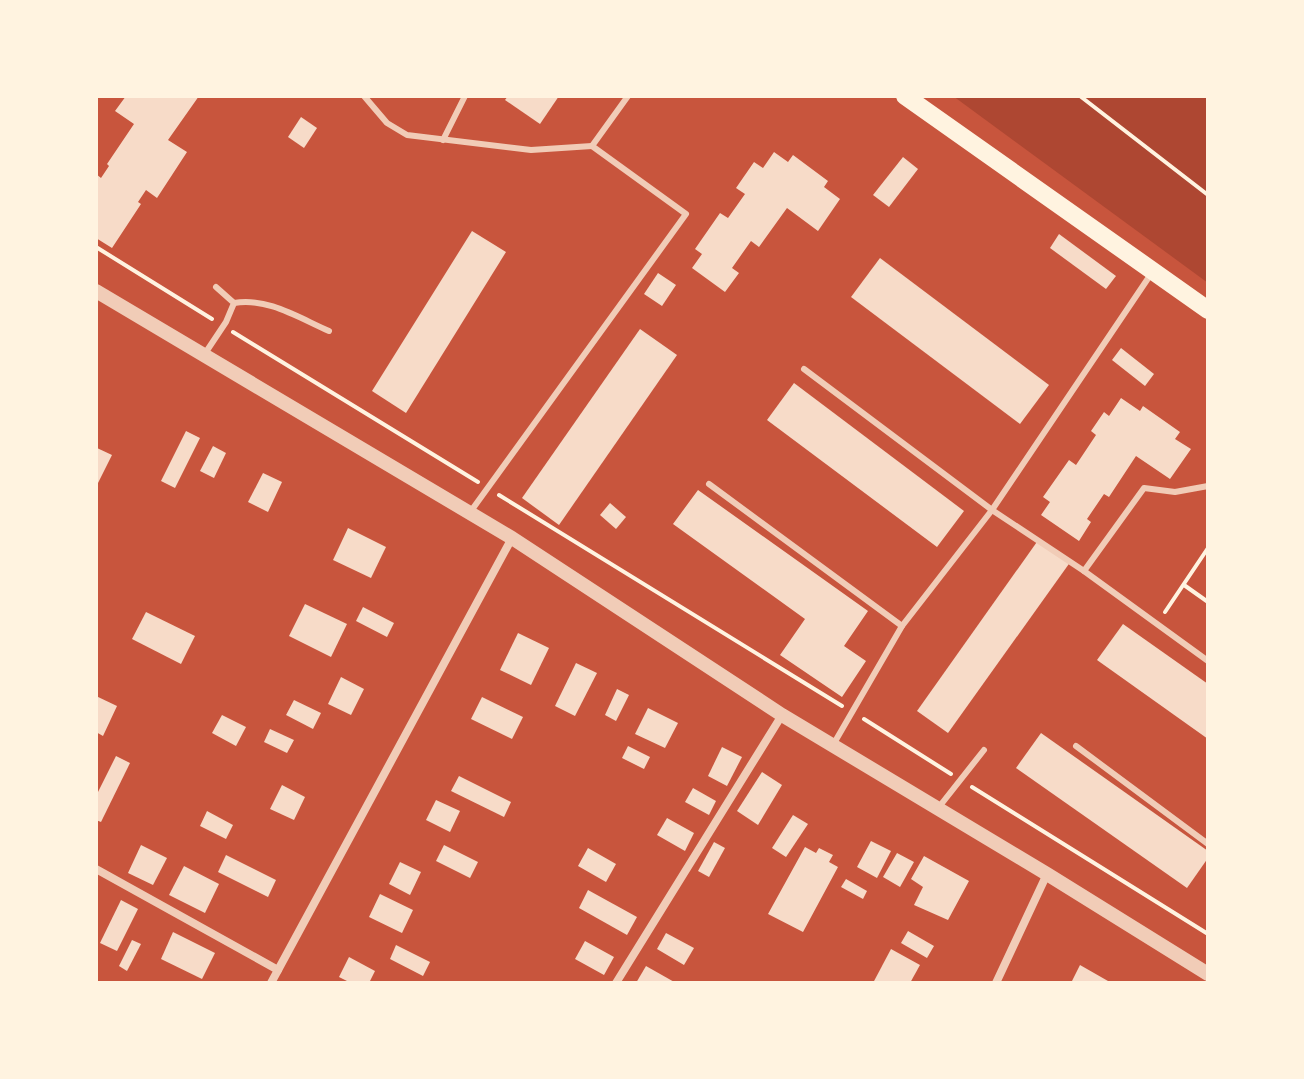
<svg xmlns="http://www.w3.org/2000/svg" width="1304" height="1079" font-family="'Work Sans',sans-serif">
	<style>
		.green { fill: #ae4732 }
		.building { fill: #f7dbc8 }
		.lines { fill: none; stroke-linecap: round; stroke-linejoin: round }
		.path { stroke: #fff3e0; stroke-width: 4 }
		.service { stroke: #f1ccb7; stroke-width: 6 }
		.minor { stroke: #f1ccb7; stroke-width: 8 }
		.tertiary { stroke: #f1ccb7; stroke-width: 14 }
		.primary { stroke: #fff3e0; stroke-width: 18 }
	</style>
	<rect width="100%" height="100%" fill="#c8553d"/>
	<polygon class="green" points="953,96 1208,96 1208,283"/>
	<g class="building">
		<polygon points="126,96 199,96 168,140 187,152 157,198 146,190 138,202 141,204 112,248 96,238 96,174 101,178 109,166 107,164 134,124 115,111"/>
		<polygon points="508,96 559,96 540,124 505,100"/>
		<polygon points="301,117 317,128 304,148 288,137"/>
		<polygon points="774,152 788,162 793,155 828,181 824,187 840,199 818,231 787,208 759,247 751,241 732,268 739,273 725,292 692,268 702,254 695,249 720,213 728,218 745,194 736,188 754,162 763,168"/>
		<polygon points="903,157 918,169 889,207 873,195"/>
		<polygon points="472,231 506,252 406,413 372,391"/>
		<polygon points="1059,234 1116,276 1106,289 1050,248"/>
		<polygon points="880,258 1049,385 1020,424 851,297"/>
		<polygon points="658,273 676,285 662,306 644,294"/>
		<polygon points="640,329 677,355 559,525 522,498"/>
		<polygon points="1121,348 1154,374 1145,386 1112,360"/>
		<polygon points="794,383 964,511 937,547 767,420"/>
		<polygon points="1121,398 1140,411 1143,406 1180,432 1175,439 1191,449 1170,479 1136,456 1109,497 1104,494 1087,519 1091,522 1079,541 1041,515 1050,502 1043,497 1069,460 1076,465 1096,435 1091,431 1104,412 1109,416"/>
		<polygon points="186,431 200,438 175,488 161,481"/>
		<polygon points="213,446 226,453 214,478 200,471"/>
		<polygon points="97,448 112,455 96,487 96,450"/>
		<polygon points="263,473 282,482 268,512 248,502"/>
		<polygon points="698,490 868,611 844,646 866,661 842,697 780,655 805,619 673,524"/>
		<polygon points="610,503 626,517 616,529 600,515"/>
		<polygon points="348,528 386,547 371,578 333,560"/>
		<polygon points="1039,539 1071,561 948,733 917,711"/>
		<polygon points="305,604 347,624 331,657 289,636"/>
		<polygon points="363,607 394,623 387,637 356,621"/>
		<polygon points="146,612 195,636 181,664 132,639"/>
		<polygon points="1123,624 1208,684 1208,739 1097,660"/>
		<polygon points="518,633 549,648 531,685 500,670"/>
		<polygon points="576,663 597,673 575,716 555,706"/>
		<polygon points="341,677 364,689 351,715 328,704"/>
		<polygon points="617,689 629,695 616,721 605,715"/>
		<polygon points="96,696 117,706 103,736 96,732"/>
		<polygon points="482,697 523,717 512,739 471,719"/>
		<polygon points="294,700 321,713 313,729 286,715"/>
		<polygon points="648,708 678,723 665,748 635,734"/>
		<polygon points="222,715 246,727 236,746 212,733"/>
		<polygon points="270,729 294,740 287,753 264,742"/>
		<polygon points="1041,733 1208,851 1208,858 1187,888 1016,768"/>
		<polygon points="628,746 650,757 644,769 622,758"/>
		<polygon points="722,747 742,757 727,786 708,776"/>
		<polygon points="116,756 130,763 101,822 96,820 96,796"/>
		<polygon points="762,772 782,785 758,825 737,811"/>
		<polygon points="459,776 511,802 504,817 451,791"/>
		<polygon points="282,785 305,797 294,820 270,809"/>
		<polygon points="693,788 716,801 709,815 685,802"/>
		<polygon points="436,800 460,811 450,832 426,820"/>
		<polygon points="207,811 233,825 226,839 200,826"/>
		<polygon points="793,815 808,824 786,857 772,848"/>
		<polygon points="667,818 694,833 685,851 657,835"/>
		<polygon points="871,841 891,851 877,878 857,867"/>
		<polygon points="714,842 725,848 709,877 698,871"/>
		<polygon points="141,845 167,858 153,885 128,873"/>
		<polygon points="444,845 478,862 470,878 436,861"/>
		<polygon points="805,847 816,853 819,848 833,855 829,862 838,867 803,932 768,914"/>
		<polygon points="588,848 616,864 606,882 578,866"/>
		<polygon points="897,853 914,862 900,887 883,877"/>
		<polygon points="226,855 276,880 268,897 218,872"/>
		<polygon points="924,856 969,881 948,920 914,905 923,887 911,879"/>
		<polygon points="400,862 421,872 410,895 389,884"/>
		<polygon points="184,866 219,884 205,913 169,895"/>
		<polygon points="846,879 867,891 863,899 841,887"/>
		<polygon points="588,890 637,917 627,935 579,908"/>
		<polygon points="380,894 413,910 402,933 369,917"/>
		<polygon points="121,900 138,909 117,951 100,943"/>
		<polygon points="908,931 934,946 927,958 901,943"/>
		<polygon points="173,932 215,953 202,979 161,959"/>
		<polygon points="666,933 694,948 684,965 657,949"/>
		<polygon points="132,940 141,944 127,971 119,966"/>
		<polygon points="585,941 614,957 604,975 575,959"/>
		<polygon points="396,945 430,962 423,976 390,959"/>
		<polygon points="891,949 920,965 910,983 873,983"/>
		<polygon points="349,957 375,971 369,983 351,983 339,977"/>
		<polygon points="1080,965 1108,981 1107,983 1071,983"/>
		<polygon points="646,966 676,983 636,983"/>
	</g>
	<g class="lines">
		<g class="path">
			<polyline points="1080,96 1208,195"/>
			<polyline points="96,247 212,319"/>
			<polyline points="233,332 478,482"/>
			<polyline points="499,495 842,706"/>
			<polyline points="1184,585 1208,602"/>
			<polyline points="1165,612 1208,548"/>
			<polyline points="864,719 951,774"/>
			<polyline points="972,787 1208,934"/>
		</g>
		<g class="service">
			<polyline points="364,96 387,123 407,135 531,150 592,146"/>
			<polyline points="443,140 465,96"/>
			<path d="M 234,303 C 267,297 299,318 329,331"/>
			<polyline points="204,355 226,322 234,303 216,287"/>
			<polyline points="804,369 992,510 1084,571 1144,488 1175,492 1208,486"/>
			<polyline points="709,484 902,626"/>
			<polyline points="471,511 686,214 592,146 628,96"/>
			<polyline points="1084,571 1208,661"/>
			<polyline points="833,745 902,626 992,510 1151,274"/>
			<polyline points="1076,746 1208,844"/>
			<polyline points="939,807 984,750"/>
		</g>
		<g class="minor">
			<polyline points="96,869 278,970"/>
			<polyline points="271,983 512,538"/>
			<polyline points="616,983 782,715"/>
			<polyline points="996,983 1047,874"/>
		</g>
		<polyline class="tertiary" points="96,291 512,538 782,715 1047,874 1208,974"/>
		<polyline class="primary" points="905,96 1208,310"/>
	</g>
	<rect width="1304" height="1079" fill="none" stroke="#fff3e0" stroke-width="196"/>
</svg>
